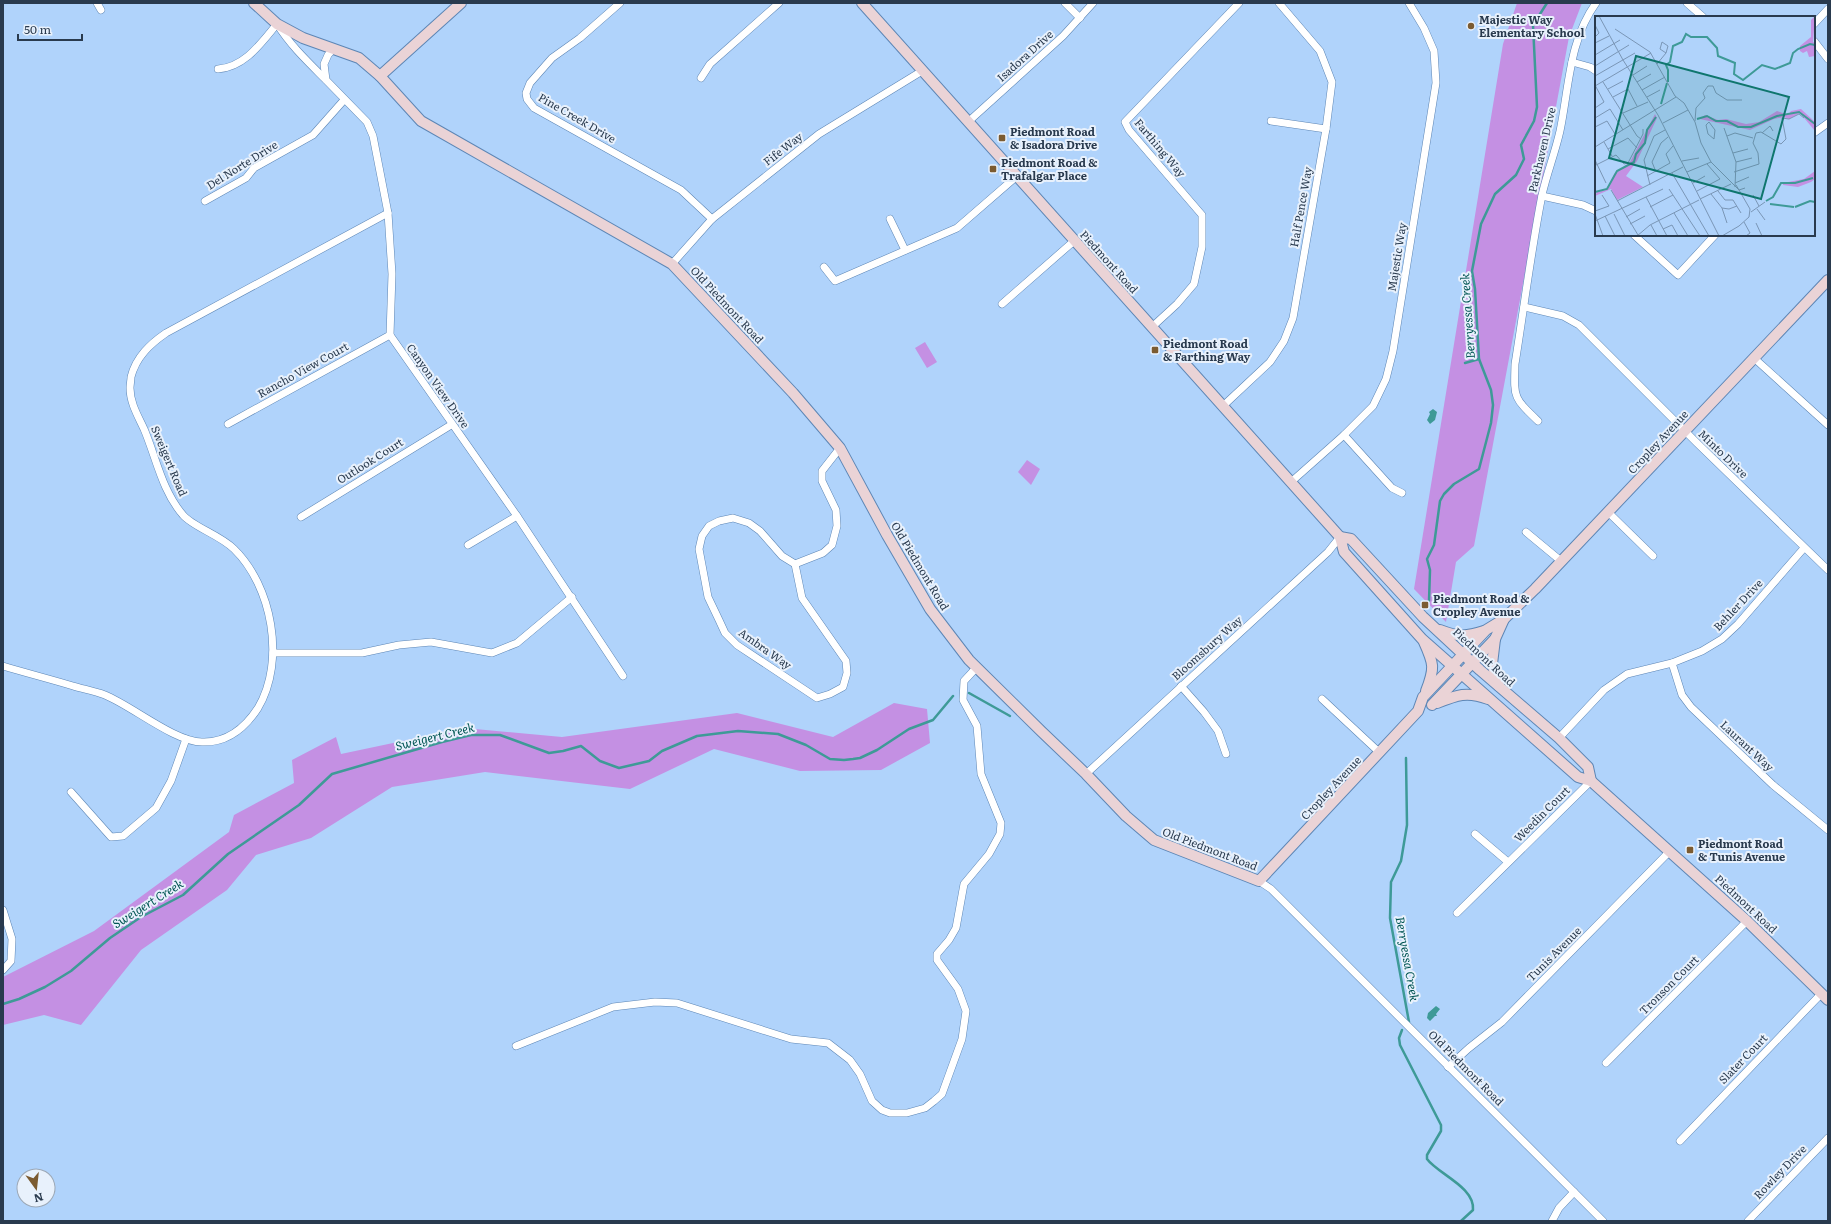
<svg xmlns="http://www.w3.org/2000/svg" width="1831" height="1224" font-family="Literata,serif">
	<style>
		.green { fill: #c490e3 }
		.water { fill: #3e9a97 }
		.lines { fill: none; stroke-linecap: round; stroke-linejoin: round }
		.stream { stroke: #3e9a97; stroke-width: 2.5 }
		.street-casing { stroke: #5d86b5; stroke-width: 8 }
		.secondary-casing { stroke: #5d86b5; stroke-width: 12 }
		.street { stroke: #fff; stroke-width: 7 }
		.secondary { stroke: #ead3d6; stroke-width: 10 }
		.poi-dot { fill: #7b5b31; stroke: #e8f1fc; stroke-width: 1.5 }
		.labels { text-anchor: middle; stroke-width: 4; stroke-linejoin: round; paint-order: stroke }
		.poi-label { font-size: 11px; font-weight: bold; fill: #293a4e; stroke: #e8f1fc; text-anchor: start }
		.street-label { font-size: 11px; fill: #293a4e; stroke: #e8f1fc }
		.water-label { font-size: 12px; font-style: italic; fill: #005553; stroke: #e8f1fc }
		.inset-river { fill: none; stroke: #3e9a97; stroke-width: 2 }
		.inset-road { fill: none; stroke: #7a96b6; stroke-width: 1 }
		.view { fill: #0f766e; fill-opacity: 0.15; stroke: #0f766e; stroke-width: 2 }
		.inset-edge { fill: none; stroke: #293a4e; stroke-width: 2 }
	</style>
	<rect width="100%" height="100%" fill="#b0d3fb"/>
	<g class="green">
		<polygon points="1517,3 1582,3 1569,37 1474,546 1456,562 1446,622 1414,589 1503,44"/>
		<polygon points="925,342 937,362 927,368 915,348"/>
		<polygon points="1027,460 1040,469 1031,485 1018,472"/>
		<polygon points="894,703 927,709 930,743 881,770 800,771 714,749 630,789 485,772 392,787 311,838 256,855 227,890 141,950 81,1025 44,1015 3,1025 3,977 94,931 229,832 234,815 294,783 292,760 336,737 341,754 464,728 562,737 737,713 833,737"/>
	</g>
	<g class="water">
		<polygon points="1433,409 1437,412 1435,420 1430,424 1427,420 1430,414 1429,412"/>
		<polygon points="1436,1006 1440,1009 1436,1014 1437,1016 1435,1016 1430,1021 1427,1018 1428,1013"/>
	</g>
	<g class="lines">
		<g class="stream">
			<polyline points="1465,363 1479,359"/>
			<polyline points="1429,601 1430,570 1427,559 1434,545 1440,501 1444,494 1454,484 1479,469 1491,423 1493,405 1491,390 1479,359 1475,289 1472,271 1481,224 1495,194 1516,175 1524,159 1521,145 1534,121 1537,107 1533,25 1547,3"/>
			<polyline points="969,693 1010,716"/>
			<polyline points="1406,758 1407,825 1401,861 1391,882 1390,918 1409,1022"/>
			<polyline points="3,1004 19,999 45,987 71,971 110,938 141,917 183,895 228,854 299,805 332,774 442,742 471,735 500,735 549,753 563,751 581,746 600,761 619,768 649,761 662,751 697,736 738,731 778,734 806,745 830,759 844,760 853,759 860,758 877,750 909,729 933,720 953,696"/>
			<path d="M 1402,1030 L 1399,1038 L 1400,1045 L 1441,1125 L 1441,1131 L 1427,1155 L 1427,1159 C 1438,1174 1475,1187 1473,1210 L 1461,1221"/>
		</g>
		<g class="street-casing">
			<g id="street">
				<polyline points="97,3 101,10"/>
				<polyline points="620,3 580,38 552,58 530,83 526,93 527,99 534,108 681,190 712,219"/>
				<polyline points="1065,3 1080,18"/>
				<polyline points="1687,3 1703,17"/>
				<polyline points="1814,24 1828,9"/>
				<polyline points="1814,41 1828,59"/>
				<polyline points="333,49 328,55 324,64 326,80 367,122 373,136 388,213 392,274 390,335 517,516 623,676"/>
				<polyline points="1572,62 1590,67 1596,71"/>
				<path d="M 218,69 C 245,67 261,43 277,24 C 290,45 308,62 325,79"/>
				<polyline points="701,78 710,64 779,3"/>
				<polyline points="1271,121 1326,129"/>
				<polyline points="968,122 1063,36 1093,3"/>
				<polyline points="1814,133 1828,123"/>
				<polyline points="1542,196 1583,205 1596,211"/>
				<polyline points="205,201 246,178 254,168 313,135 344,100"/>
				<polyline points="890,219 905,250"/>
				<polyline points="1634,235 1678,275 1715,235"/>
				<polyline points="672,264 712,219 819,134 922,71"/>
				<polyline points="824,267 835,281 957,228 1017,176"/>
				<polyline points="1002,304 1074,241"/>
				<polyline points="1524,307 1563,316 1579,325 1697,443 1828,570"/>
				<polyline points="1152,327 1177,304 1194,284 1202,247 1202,215 1129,130 1125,122 1239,3"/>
				<polyline points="1754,358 1828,425"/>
				<polyline points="1223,406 1270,362 1284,341 1293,318 1326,129 1332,82 1320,51 1279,3"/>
				<path d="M 1538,421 C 1513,397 1514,398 1515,364 C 1524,308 1531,251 1542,195 C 1547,173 1555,153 1560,131 C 1569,88 1569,40 1596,3"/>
				<polyline points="228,424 390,335"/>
				<polyline points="1344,435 1392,488 1402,493"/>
				<polyline points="1291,482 1344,435 1373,406 1386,379 1393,351 1436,83 1434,51 1424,28 1409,3"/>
				<polyline points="1608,512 1653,556"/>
				<polyline points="301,517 451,425"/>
				<polygon points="733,518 749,523 760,531 782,556 795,564 802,598 846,661 847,673 843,687 830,694 817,698 737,645 725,633 719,620 708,597 699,549 702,536 709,526 719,521"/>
				<polyline points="1526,532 1561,561"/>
				<polyline points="468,545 517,516"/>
				<polyline points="795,564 823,553 832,545 837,526 836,510 822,481 822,471 840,448"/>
				<polyline points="273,653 362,653 399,645 431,642 492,653 517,643 572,597"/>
				<polyline points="1672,663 1682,695 1691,707 1773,785 1828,830"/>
				<path d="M 3,666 C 26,673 50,679 73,686 C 83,689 94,691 105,695 C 132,706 175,742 202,742 C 228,743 245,728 258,708 C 286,661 272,586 234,549 C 220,535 193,527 183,515 C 162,491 156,457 144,429 C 138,416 130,403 130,388 C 130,385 131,380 131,377 C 136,357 150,344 166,333 L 388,213"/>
				<polyline points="1181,686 1204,712 1218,731 1226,754"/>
				<polyline points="1322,699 1380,753"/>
				<polyline points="1559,738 1604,690 1627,674 1672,663 1702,651 1722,639 1738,624 1804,548"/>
				<polyline points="1086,774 1328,552 1340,537"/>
				<polyline points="71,792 111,837 123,836 156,808 171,781 186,739"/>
				<polyline points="1475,834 1508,862"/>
				<polyline points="1259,881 1271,889 1603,1221"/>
				<polyline points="3,910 12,939 11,961 3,970"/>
				<polyline points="1457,913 1591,781"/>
				<polyline points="516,1046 613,1007 655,1002 677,1003 791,1039 828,1043 850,1060 860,1074 872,1101 882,1110 890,1113 907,1113 925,1108 934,1101 942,1094 962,1039 966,1011 958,989 937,960 937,954 949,940 956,928 964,884 989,854 1000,834 1001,823 981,774 977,726 963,700 964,681 977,667"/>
				<polyline points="1606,1063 1747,921"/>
				<polyline points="1448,1067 1469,1048 1502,1022 1670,851"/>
				<polyline points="1680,1141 1821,994"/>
				<polyline points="1552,1221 1559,1208 1574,1192"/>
				<polyline points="1748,1221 1828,1138"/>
			</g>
		</g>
		<g class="secondary-casing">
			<g id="secondary">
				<polyline points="254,3 277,24 303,38 359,58 380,76 421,121 672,264 793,393 840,448 887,535 930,609 969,660 1042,732 1086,774 1126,816 1154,840 1259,881 1418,711 1423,697 1486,630 1504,619 1535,589 1828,280"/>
				<polyline points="862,3 1340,537 1344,552 1422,639 1578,777 1591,781 1747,921 1828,1000"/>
				<polyline points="380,76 461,3"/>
				<polyline points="1340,537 1351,539 1423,617 1480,670 1559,738 1588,767 1591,781"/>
				<path d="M 1440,630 C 1458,637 1466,637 1484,631"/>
				<polyline points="1495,639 1492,664 1499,686"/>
				<path d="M 1424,642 C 1434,664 1435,668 1426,691"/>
				<path d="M 1437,703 C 1457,695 1467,691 1488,699"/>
				<polyline points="1432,705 1495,639 1504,619"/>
			</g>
		</g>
		<use href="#street" class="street"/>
		<use href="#secondary" class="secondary"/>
	</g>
	<g class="poi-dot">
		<circle cx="1471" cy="26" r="4"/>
		<rect x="998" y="134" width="8" height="8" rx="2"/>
		<rect x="989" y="165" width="8" height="8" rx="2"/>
		<rect x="1151" y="346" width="8" height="8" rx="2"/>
		<rect x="1421" y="601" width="8" height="8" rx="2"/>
		<rect x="1686" y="846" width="8" height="8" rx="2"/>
	</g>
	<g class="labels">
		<g class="poi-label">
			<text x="1479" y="24">Majestic Way<tspan x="1479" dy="13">Elementary School</tspan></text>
			<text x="1010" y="136">Piedmont Road<tspan x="1010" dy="13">&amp; Isadora Drive</tspan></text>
			<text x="1001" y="167">Piedmont Road &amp;<tspan x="1001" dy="13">Trafalgar Place</tspan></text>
			<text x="1163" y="348">Piedmont Road<tspan x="1163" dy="13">&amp; Farthing Way</tspan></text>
			<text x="1433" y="603">Piedmont Road &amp;<tspan x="1433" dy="13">Cropley Avenue</tspan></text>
			<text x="1698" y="848">Piedmont Road<tspan x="1698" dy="13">&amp; Tunis Avenue</tspan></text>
		</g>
		<g class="street-label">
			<text transform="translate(1025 56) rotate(-42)" y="4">Isadora Drive</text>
			<text transform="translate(577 118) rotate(30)" y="4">Pine Creek Drive</text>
			<text transform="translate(1160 148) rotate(50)" y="4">Farthing Way</text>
			<text transform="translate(783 149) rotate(-38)" y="4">Fife Way</text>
			<text transform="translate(1542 150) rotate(-77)" y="4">Parkhaven Drive</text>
			<text transform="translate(242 165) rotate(-32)" y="4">Del Norte Drive</text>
			<text transform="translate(1301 207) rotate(-80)" y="4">Half Pence Way</text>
			<text transform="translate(1397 257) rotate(-81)" y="4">Majestic Way</text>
			<text transform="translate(1109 262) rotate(48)" y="4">Piedmont Road</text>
			<text transform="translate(727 305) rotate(47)" y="4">Old Piedmont Road</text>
			<text transform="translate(303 370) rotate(-29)" y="4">Rancho View Court</text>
			<text transform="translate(438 386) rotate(55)" y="4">Canyon View Drive</text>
			<text transform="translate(1658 442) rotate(-47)" y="4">Cropley Avenue</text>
			<text transform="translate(1723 454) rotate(44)" y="4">Minto Drive</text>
			<text transform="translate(169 461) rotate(67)" y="4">Sweigert Road</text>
			<text transform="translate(370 461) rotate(-32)" y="4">Outlook Court</text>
			<text transform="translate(920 566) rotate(59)" y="4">Old Piedmont Road</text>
			<text transform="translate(1738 605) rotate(-47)" y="4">Behler Drive</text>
			<text transform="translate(1207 648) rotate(-42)" y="4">Bloomsbury Way</text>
			<text transform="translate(765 649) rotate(35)" y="4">Ambra Way</text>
			<text transform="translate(1484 657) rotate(43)" y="4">Piedmont Road</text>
			<text transform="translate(1747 746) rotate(43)" y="4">Laurant Way</text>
			<text transform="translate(1331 788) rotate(-47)" y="4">Cropley Avenue</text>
			<text transform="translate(1542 814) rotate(-45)" y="4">Weedin Court</text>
			<text transform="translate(1210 849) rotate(21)" y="4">Old Piedmont Road</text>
			<text transform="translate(1746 904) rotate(43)" y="4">Piedmont Road</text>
			<text transform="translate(1554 954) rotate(-45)" y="4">Tunis Avenue</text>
			<text transform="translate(1669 985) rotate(-45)" y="4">Tronson Court</text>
			<text transform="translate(1743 1059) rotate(-46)" y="4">Slater Court</text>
			<text transform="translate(1466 1068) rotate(45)" y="4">Old Piedmont Road</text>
			<text transform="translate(1780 1172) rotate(-46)" y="4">Rowley Drive</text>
		</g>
		<g class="water-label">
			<text transform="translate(1468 316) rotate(-94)" y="4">Berryessa Creek</text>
			<text transform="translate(435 737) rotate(-14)" y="4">Sweigert Creek</text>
			<text transform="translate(148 904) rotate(-32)" y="4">Sweigert Creek</text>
			<text transform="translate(1407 959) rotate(80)" y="4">Berryessa Creek</text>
		</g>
	</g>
	<g transform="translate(1595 16)">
		<rect width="220" height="220" fill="#b0d3fb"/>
		<path d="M 220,0 L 218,26 L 220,27 L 220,40 L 214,41 L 212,35 L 208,37 L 205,35 L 205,30 L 216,21 L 216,4 ZM 206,93 L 220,106 L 220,115 L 205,97 L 194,103 L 189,101 L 179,103 L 155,114 L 105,103 L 110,99 L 123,104 L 131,103 L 151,108 L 164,106 L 182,95 L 193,99 L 196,95 ZM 60,98 L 62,102 L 42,145 L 31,160 L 48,171 L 22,184 L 16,173 L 0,180 L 2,176 L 12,174 L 19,158 L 35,146 ZM 220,155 L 220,163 L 216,166 L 203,171 L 188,169 L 188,167 L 209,163 Z" fill="#c490e3"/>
		<path class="inset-river" d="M 73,66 L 73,54 L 71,49 L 75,46 L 78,30 L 87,26 L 91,18 L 96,21 L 112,21 L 122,32 L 123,40 L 140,47 L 139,58 L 148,64 L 167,49 L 180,53 L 195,47 L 198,37 L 203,33 L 215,28 L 220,29M 66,88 L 72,67M 102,103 L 112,100 L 121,105 L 132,105 L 143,111 L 156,111 L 182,100 L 204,96 L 220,108M 0,176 L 12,173 L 22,155 L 39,146 L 41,138 L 50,127 L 52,114 L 61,101M 171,185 L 178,181 L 186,167 L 200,167 L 218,162M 175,188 L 199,191M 200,191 L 215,185 L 220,186"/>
		<path class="inset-road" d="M 4,0 L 28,44 L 63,99 L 124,220M 0,9 L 4,17 L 0,21M 20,13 L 55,36 L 80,80 L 89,87 L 100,106 L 106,127 L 116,146 L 144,174 L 155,193 L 154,201 L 144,210 L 127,220M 0,27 L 14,20M 0,39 L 25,24M 62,48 L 71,37 L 65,33 L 67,26 L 73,30 L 71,37M 0,50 L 34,29M 38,59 L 52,50M 0,60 L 40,37M 8,66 L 42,120 L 46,123M 42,66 L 56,58M 0,69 L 9,86 L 0,92M 0,70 L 56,37M 13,73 L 28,65M 47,74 L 70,61M 18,81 L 33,73 L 42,90M 52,81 L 65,74M 28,97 L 53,86M 0,102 L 15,93 L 28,114M 100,105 L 101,92 L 110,82 L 108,77 L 113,70 L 118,70 L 121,77 L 132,84 L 147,84M 114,106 L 120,114 L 119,123 L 113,118 L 111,109 ZM 68,107 L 93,94M 0,111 L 12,105 L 20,118M 129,112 L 141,146 L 140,171M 167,117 L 175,110 L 178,115M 132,120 L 140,117 L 158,122M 9,126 L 17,140M 0,131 L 81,81M 13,133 L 33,122 L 42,132M 138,137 L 153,133M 0,144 L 11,167M 87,145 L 104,142M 141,146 L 157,142M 1,149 L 21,139 L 29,148 L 33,147 L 48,118 L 48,113M 61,156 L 57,146 L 66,127 L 73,121M 92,156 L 116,146M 139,156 L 164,148 L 163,137 L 158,127 L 161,117 L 166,116 L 186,128 L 191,123 L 187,102 L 194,103 L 204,98 L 209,102M 77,157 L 114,220M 52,160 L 75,147 L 71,138 L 78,130M 98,167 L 110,160M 140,167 L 154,161M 55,169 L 49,144 L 59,120 L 70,114M 141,169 L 144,174 L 150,172M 74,173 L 105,220M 16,174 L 43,219M 102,175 L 125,163 L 112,148M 123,175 L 130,184 L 138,184 L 146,197M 116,178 L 127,192 L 134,193 L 142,190M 158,179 L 164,190M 51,181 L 72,220M 105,183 L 136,168M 22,185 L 88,151M 55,191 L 78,179M 127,192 L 132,207M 162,193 L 170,204M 0,195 L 14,190 L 7,179M 156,196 L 170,186M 79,197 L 93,220M 0,198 L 8,220M 19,198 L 30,220M 10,200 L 20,220M 31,201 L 45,193M 0,205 L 68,173M 149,206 L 155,217 L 151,220M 161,207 L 167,220M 35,208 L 50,200M 56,209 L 62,220M 68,213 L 77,209 L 83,220M 42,220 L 55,209 L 104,184"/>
		<path class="view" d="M 41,40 L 194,81 L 166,183 L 14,142 Z"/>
		<rect width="220" height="220" class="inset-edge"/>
	</g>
	<rect width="1831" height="1224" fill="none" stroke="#293a4e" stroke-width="8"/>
	<g transform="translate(36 1188) rotate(165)"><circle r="19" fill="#e8f1fc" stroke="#9ca8b6"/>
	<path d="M0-3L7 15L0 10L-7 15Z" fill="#7b5b31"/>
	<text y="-6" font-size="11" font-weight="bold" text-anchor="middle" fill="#293a4e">N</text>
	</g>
	<path d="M18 34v6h64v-6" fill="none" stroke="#293a4e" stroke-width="2"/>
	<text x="24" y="34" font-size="12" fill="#293a4e" stroke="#e8f1fc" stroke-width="3" paint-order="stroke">50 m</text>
</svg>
